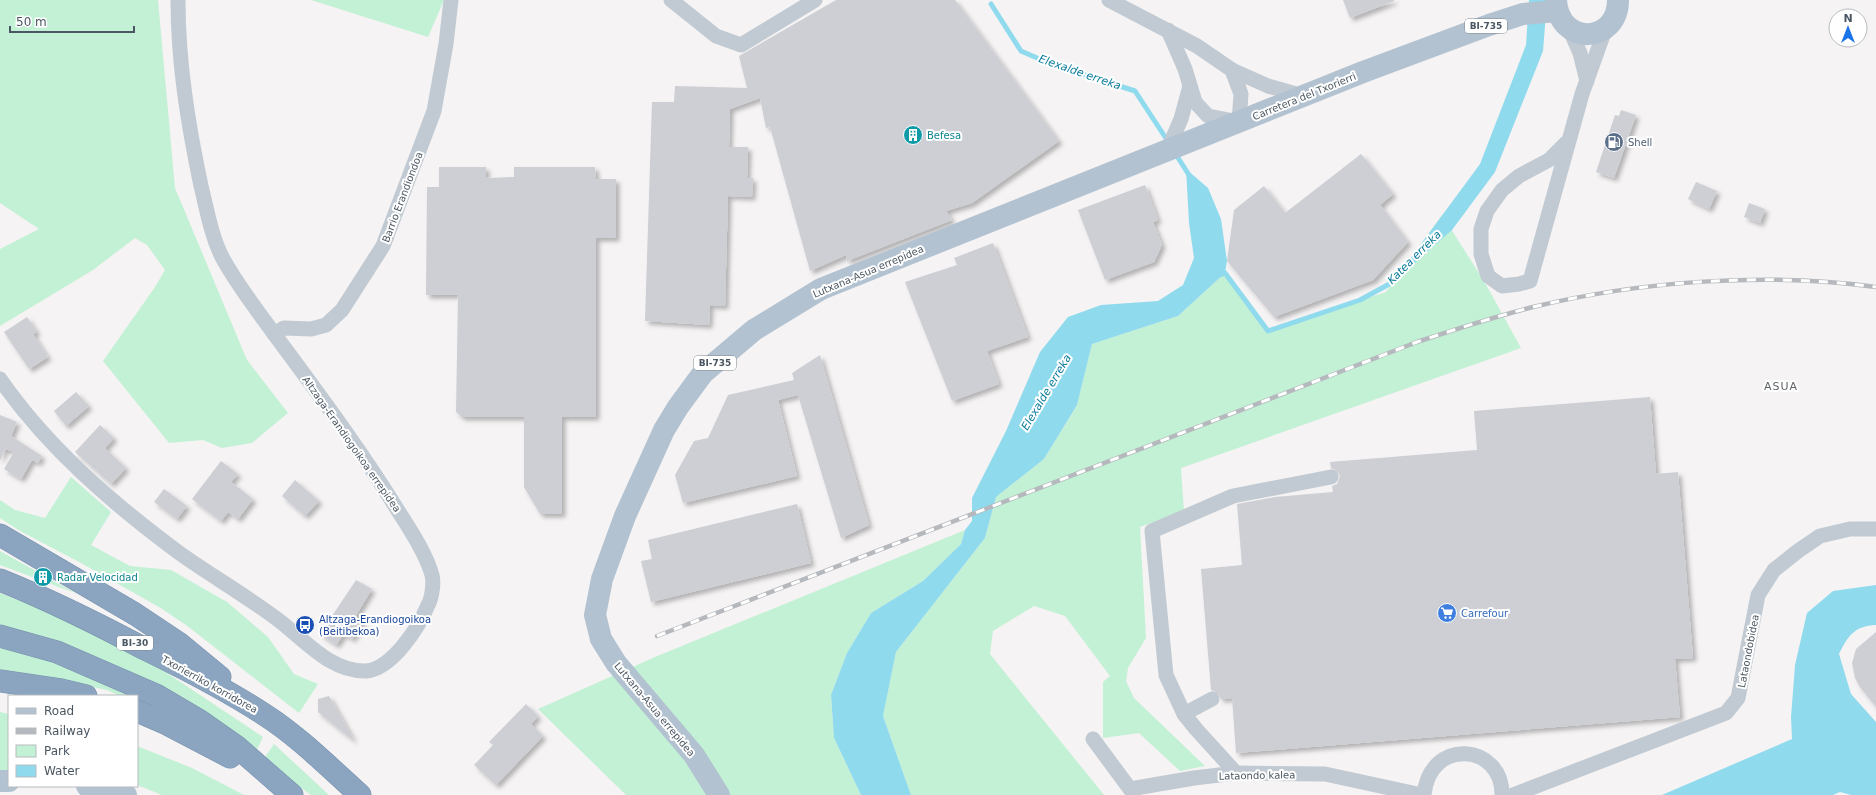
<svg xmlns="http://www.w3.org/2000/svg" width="1876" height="795" font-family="'DejaVu Sans',sans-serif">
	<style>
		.green { fill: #c3f1d5 }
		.water { fill: #90daee }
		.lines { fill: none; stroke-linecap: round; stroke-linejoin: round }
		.stream { stroke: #90daee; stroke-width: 5 }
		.building { fill: #cdcfd5; filter: url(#shadow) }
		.highway-casing { stroke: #7690ad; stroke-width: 23 }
		.street { stroke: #c1cad2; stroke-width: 15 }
		.primary { stroke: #b3c2d1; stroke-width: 22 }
		.highway { stroke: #8ba5c1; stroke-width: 22 }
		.rail-casing { stroke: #b5b8bd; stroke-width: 4.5 }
		.rail { stroke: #fff; stroke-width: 3; stroke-dasharray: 9; stroke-linecap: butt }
		.labels { text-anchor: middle; stroke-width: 4; stroke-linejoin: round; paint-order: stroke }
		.shield { fill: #fff; stroke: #808990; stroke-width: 1 }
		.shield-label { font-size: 9px; font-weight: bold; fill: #4a5661 }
		.street-label { font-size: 10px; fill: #4a5661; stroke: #fff }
		.culture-label { font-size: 10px; fill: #0d838f; stroke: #fff; text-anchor: start }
		.service-label { font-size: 10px; fill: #4e5e75; stroke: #fff; text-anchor: start }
		.shop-label { font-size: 10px; fill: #366cbe; stroke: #fff; text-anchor: start }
		.transit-label { font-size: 10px; fill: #164399; stroke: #fff; text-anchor: start }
		.water-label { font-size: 11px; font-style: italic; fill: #0c7c9b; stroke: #fff }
		.neighbourhood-label { font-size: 11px; letter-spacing: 1px; fill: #5f6368; stroke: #fff }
	</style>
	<defs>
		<filter id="shadow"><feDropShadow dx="3.5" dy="3.5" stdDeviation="2" flood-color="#0004"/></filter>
	</defs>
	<rect width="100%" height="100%" fill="#f5f3f3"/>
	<g class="green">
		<polygon points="0,0 158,0 175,188 247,360 288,413 252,443 222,448 203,440 169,443 103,361 155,287 165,270 147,245 135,238 93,270 0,326 0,249 39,229 0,203"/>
		<polygon points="311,0 444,0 428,37"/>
		<polygon points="1442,215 1484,281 1521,348 1181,468 1184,511 1140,527 1146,638 1128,668 1126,681 1134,698 1205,766 1180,771 1139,733 1103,738 1103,682 1110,676 1065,616 1034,606 993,631 990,654 1104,795 911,795 883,716 896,652 985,538 996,497 1044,459 1077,405 1092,344 1178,316 1225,273 1268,331 1386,292"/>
		<polygon points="71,477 111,512 91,545 130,566 171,570 227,602 268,637 294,674 318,684 299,713 186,625 159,607 81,563 20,531 0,518 0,500 15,510 45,518"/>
		<polygon points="965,530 961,544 923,581 871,613 847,653 831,695 834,738 861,795 626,795 538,709 655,657"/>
		<polygon points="0,551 75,593 0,565"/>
		<polygon points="0,593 54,614 152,663 263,737 254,756 137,703 137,696 120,696 107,690 29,674 0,670"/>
		<polygon points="0,712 9,714 9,770 0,770"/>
		<polygon points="274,744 329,795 311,795 263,760"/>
		<polygon points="137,746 192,768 244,795 162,795 137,785"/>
	</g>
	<g class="water">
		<polygon points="1529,0 1547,0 1543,51 1495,172 1452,230 1393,282 1480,164 1526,45"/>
		<polygon points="1186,169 1208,188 1221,219 1227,261 1225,273 1178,316 1092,344 1077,405 1044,459 996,497 985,538 896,652 883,716 911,795 861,795 834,738 831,695 847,653 871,613 923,581 961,544 965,530 972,521 972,498 1006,431 1040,352 1068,317 1101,305 1158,301 1183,285 1194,258 1189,223"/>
		<path d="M 1876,585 L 1876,625 C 1854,626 1848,636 1839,654 L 1851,694 L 1876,722 L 1876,795 L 1851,795 L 1840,792 L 1833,795 L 1662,795 L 1792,739 L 1791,717 L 1795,665 L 1807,613 L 1833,591 Z"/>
	</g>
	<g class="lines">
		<g class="stream">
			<polyline points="991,4 1021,51 1051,64 1135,91 1169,143"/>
			<polyline points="1175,153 1189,175"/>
			<polyline points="1220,275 1225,273 1268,331 1360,300 1393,282 1397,278"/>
		</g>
	</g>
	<g class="building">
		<polygon points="836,0 955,0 1059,141 972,203 946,211 952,220 847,261 846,255 810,271 770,127 766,128 760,98 730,109 729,147 748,147 747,178 753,178 752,197 728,196 725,306 710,305 709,325 645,321 652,102 674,102 675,86 747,88 739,56"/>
		<polygon points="1343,0 1394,0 1394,1 1350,18"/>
		<polygon points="1621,110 1636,115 1614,178 1596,172 1615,115 1619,116"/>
		<polygon points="1361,154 1393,194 1380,205 1408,242 1373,280 1274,317 1227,261 1234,210 1264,186 1285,213"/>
		<polygon points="439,167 486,167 486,178 514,177 514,167 595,167 596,179 616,179 616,238 596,238 596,417 562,417 562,514 540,514 524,487 524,417 462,417 456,412 458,295 426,295 427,187 439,187"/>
		<polygon points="1696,182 1717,191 1709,209 1688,199"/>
		<polygon points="1145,185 1158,220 1153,222 1162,245 1154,262 1105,280 1078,210"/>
		<polygon points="1749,203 1765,209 1760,223 1744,217"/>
		<polygon points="993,243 1028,337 987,351 999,384 952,401 905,282 957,265 954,258"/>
		<polygon points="27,317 37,332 33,334 48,357 29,369 4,332"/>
		<polygon points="820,355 869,525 841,538 798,395 778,400 797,476 683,503 675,475 694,441 708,438 728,395 794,380 792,373"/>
		<polygon points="76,392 89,406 66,426 54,411"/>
		<polygon points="1650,397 1656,474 1678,472 1693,658 1675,659 1680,717 1236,753 1232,698 1221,699 1217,692 1211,690 1201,569 1242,565 1237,504 1275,497 1333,492 1332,486 1337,484 1340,476 1338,471 1331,468 1330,462 1477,450 1474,411"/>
		<polygon points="0,415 17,422 11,436 42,456 38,463 32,460 21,479 4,469 14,452 5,449 0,461"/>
		<polygon points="100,425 114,438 105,448 126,468 111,484 75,452"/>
		<polygon points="221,461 238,474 231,482 253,499 238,519 228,512 221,521 192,499"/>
		<polygon points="295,480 319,501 305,516 282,496"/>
		<polygon points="164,489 187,506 177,519 154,502"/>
		<polygon points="797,504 811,563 651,602 641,561 652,559 648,540"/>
		<polygon points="356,580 372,589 355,617 363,622 352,639 344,634 336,645 320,634"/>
		<polygon points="1876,632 1876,707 1860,687 1855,678 1852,663 1856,649"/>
		<polygon points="329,696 354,740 353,740 318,712 318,699"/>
		<polygon points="526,704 538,716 531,724 543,736 496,785 474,765 493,745 489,742"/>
	</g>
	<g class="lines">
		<g class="highway-casing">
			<g id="highway">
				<polyline points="0,535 135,614 180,644 220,677"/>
				<path d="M 0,580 C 50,600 98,624 145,649 C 186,669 227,690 265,715 C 298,736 330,768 360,795"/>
				<polyline points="0,636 57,652 156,695 200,721 237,747 292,795"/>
				<polyline points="0,681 61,690 86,696"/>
				<polyline points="137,711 167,724 230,757"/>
			</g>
		</g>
		<g class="street">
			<polyline points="671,0 716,36 741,45 815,0"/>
			<polyline points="1109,0 1197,46 1232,70 1241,94 1239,122 1208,116 1195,102 1185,69 1168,30"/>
			<polyline points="1569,28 1580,53 1587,81"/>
			<polyline points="1232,70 1268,86 1303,96"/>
			<polyline points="1569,140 1549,160 1519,176 1502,190 1487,211 1481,229 1481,254 1488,276 1502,286 1519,284 1530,281 1582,94 1606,27"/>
			<polyline points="1168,149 1181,119 1190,86"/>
			<polyline points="274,334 284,328 311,329 326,325 342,310 383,246 434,111 446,44 451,0"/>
			<path d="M 0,379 C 47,447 112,503 178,552 C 210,575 245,595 277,619 C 304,639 330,672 366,671 C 392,669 419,627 428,605 C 432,598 434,583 432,575 C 426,553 409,528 397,509 C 360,449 317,392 275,335 C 257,310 237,285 222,257 C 211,235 207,210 201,186 C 188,124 178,63 178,0"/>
			<polyline points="1184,714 1212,699"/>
			<polyline points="1093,739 1130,789 1194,778 1236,773 1325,774 1422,795"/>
			<polyline points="1236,773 1196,729 1184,714 1166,675 1152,531 1233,496 1331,477"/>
			<path d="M 1424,795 C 1430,736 1503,744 1502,795"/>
			<polyline points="1513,795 1726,713 1738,698 1758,595 1774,570 1798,551 1820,536 1850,529 1876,529"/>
		</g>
		<g class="primary">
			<path d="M 1556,0 C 1559,47 1618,44 1618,0"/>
			<polyline points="0,781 9,781"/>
			<polyline points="87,786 126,795"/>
			<polyline points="719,795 694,755 616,663 601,639 595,615 602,579 625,516 664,430 678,407 703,373 754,330 821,289 1363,72 1489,25 1523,14 1557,11"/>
		</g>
		<use href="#highway" class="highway"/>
		<g class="rail-casing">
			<path id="rail" d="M 657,636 L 1417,342 C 1456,329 1494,317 1533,307 C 1641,281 1766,272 1876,287"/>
		</g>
		<use href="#rail" class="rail"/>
	</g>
	<defs>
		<g id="building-disc" transform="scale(1)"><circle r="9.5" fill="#0f9aa8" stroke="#fff"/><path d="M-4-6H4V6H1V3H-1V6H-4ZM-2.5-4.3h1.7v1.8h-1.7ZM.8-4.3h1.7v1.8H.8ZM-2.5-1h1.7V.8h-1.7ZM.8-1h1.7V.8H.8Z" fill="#fff"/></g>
		<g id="fuel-disc" transform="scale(1)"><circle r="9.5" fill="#5c6f8a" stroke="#fff"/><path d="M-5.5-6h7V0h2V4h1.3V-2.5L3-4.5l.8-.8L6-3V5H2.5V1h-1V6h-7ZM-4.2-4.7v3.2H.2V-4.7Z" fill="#fff"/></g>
		<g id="supermarket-disc" transform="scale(1)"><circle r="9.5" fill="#3f7fe0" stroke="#fff"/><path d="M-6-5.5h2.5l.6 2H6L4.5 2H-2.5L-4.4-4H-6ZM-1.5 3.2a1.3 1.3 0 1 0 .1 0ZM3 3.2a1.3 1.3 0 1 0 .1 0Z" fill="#fff"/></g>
		<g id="bus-disc" transform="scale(1)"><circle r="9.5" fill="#1a4fb4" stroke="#fff"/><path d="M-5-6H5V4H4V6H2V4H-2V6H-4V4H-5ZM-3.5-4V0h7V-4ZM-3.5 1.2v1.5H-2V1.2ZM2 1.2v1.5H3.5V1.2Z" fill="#fff"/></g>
	</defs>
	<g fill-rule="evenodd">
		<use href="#building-disc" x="913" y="135"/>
		<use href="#fuel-disc" x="1614" y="142"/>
		<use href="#building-disc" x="43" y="577"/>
		<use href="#supermarket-disc" x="1447" y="613"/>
		<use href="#bus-disc" x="305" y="625"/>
	</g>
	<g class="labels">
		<g class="shield">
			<rect x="1465" y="19" width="42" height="14" rx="3"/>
			<rect x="694" y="356" width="42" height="14" rx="3"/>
			<rect x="117" y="636" width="36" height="14" rx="3"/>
		</g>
		<g class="shield-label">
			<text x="1486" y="29">BI-735</text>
			<text x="715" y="366">BI-735</text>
			<text x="135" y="646">BI-30</text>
		</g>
		<g class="street-label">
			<text transform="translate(1304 96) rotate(-22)" y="4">Carretera del Txorierri</text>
			<text transform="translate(402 197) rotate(-69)" y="4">Barrio Erandiondoa</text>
			<text transform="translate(868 271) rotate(-23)" y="4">Lutxana-Asua errepidea</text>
			<text transform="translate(352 444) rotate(55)" y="4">Altzaga-Erandiogoikoa errepidea</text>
			<text transform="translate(1748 651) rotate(-79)" y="4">Lataondobidea</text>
			<text transform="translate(210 684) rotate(29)" y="4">Txorierriko korridorea</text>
			<text transform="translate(655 709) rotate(50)" y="4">Lutxana-Asua errepidea</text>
			<text transform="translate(1257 775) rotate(-1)" y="4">Lataondo kalea</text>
		</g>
		<g class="culture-label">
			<text x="927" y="139">Befesa</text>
			<text x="57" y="581">Radar Velocidad</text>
		</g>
		<g class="service-label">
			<text x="1628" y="146">Shell</text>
		</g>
		<g class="shop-label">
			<text x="1461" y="617">Carrefour</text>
		</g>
		<g class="transit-label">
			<text x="319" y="623">Altzaga-Erandiogoikoa<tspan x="319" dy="12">(Beitibekoa)</tspan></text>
		</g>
		<g class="water-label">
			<text transform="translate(1080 72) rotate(19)" y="4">Elexalde erreka</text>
			<text transform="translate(1414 257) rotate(-45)" y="4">Katea erreka</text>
			<text transform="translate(1046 392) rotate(-59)" y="4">Elexalde erreka</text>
		</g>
		<g class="neighbourhood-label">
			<text x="1781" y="390">ASUA</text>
		</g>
	</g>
	<rect x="8" y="695" width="130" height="92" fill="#ffffff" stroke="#b7bbc0"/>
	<rect x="16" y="708" width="20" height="6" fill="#b3c2d1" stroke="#b7bbc0"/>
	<text x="44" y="715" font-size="12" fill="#4a5661">Road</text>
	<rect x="16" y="728" width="20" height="6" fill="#b5b8bd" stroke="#b7bbc0"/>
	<text x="44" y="735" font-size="12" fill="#4a5661">Railway</text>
	<rect x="16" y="745" width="20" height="12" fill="#c3f1d5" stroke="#b7bbc0"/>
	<text x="44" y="755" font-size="12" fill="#4a5661">Park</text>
	<rect x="16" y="765" width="20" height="12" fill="#90daee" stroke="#b7bbc0"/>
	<text x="44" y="775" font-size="12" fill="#4a5661">Water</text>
	<g transform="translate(1848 28)"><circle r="19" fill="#ffffff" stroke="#b7bbc0"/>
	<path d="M0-3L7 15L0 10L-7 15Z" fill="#1a73e8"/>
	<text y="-6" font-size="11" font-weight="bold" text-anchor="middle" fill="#4a5661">N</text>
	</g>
	<path d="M10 26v6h124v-6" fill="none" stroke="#4a5661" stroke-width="2"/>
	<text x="16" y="26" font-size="12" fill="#4a5661" stroke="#ffffff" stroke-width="3" paint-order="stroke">50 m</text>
</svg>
